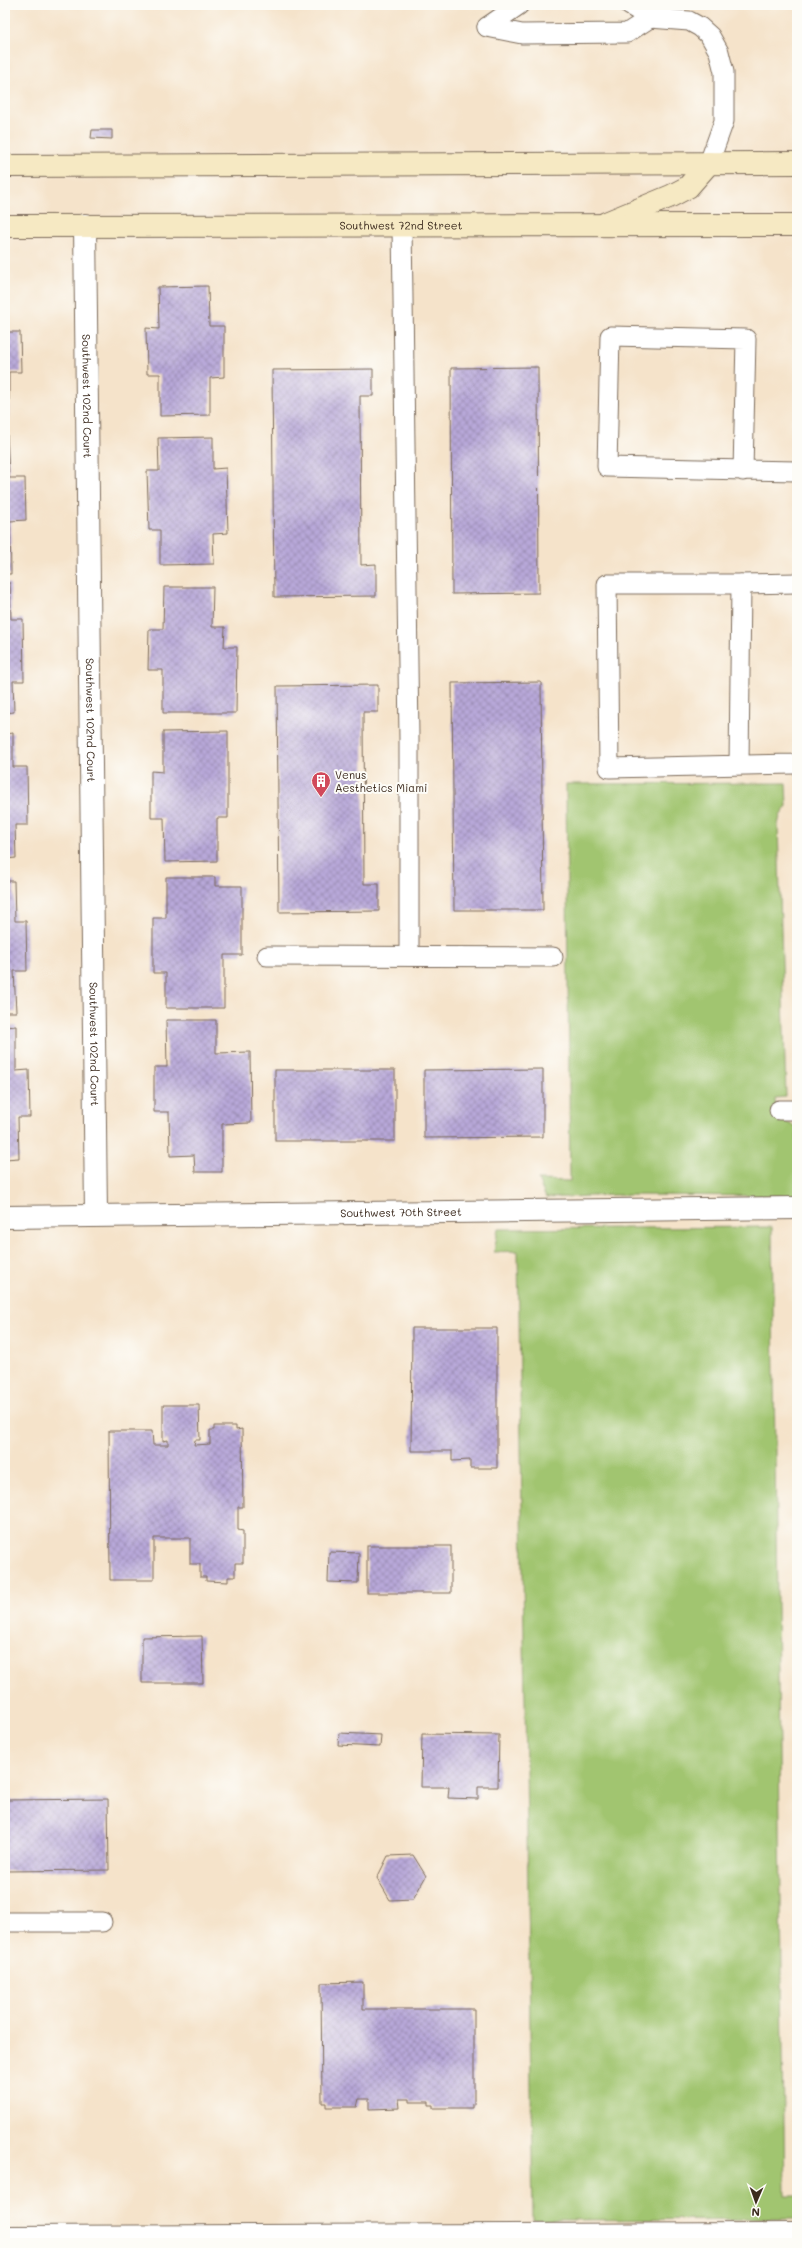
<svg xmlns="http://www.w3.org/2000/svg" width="802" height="2248" font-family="Mali,sans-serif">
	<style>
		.grass { fill: #a1c56f; stroke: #6e7846 }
		.building { fill: url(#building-cross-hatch) }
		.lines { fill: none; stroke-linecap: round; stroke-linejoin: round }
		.lane-casing { stroke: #7c6b5a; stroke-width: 21 }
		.street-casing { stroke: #7c6b5a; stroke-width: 24 }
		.secondary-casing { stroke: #7c6b5a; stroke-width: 24 }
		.lane { stroke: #fff; stroke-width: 19 }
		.street { stroke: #fff; stroke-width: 22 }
		.secondary { stroke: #f6e9c3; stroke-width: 22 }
		.labels { text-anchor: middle; stroke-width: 4; stroke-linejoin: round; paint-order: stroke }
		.street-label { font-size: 11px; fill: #3b2a1e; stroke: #fdfcf7 }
		.poi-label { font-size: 11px; fill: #3b2a1e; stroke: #fdfcf7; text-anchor: start }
	</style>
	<defs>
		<pattern id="building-cross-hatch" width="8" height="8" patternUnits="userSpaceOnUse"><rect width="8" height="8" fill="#b8a8d9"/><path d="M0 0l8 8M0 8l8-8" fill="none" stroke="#9789af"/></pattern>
	</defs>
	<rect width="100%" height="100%" fill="#fdfcf7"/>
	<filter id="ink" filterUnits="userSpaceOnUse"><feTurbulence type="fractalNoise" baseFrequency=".025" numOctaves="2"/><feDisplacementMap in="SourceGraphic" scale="8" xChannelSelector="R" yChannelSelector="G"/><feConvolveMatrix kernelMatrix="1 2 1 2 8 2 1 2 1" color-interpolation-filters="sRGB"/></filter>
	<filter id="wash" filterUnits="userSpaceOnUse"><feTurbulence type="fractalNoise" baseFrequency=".012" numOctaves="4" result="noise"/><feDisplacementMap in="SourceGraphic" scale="16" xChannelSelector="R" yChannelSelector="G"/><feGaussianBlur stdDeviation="0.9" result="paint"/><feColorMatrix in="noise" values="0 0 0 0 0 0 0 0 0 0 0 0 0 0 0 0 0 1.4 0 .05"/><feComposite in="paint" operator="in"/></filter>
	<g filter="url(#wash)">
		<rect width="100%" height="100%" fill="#f5e3ca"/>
		<g class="grass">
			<polygon points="786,783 787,806 780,816 778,825 786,1097 775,1098 776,1118 797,1127 797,1196 613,1195 546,1198 538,1180 570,1181 566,784"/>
			<polygon points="772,1227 785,2195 797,2195 797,2219 533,2220 518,1251 494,1252 498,1229"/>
		</g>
		<g id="blocks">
			<g class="building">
				<polygon points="92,130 112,130 112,139 91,138"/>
				<polygon points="208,286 209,326 224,326 224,377 210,378 210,415 160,416 160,374 147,374 146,328 159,329 158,287"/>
				<polygon points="5,287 7,287 7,332 20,332 21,372 9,372 9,417 5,417"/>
				<polygon points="538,367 539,593 452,594 451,368"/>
				<polygon points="373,369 373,396 360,396 361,565 376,564 376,596 274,597 272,370"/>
				<polygon points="5,432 7,432 9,478 25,478 26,520 10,521 11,574 5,574"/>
				<polygon points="213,437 213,469 226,468 228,533 213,534 214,564 160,565 160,530 149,530 147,471 159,471 158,438"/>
				<polygon points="5,583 10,583 11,619 23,619 24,681 13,681 14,712 5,713"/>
				<polygon points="164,587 213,587 212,627 225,627 224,647 237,647 236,713 163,713 163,670 148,670 149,629 163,629"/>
				<polygon points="541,682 543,910 454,910 452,683"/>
				<polygon points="378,685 378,712 363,712 364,884 379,884 379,911 279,912 277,686"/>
				<polygon points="228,731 228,818 217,818 217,861 165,862 164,818 151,818 151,771 163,772 163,732"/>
				<polygon points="13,733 13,767 27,767 28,825 15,825 16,858 5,859 5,734"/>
				<polygon points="166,877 215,877 215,886 242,886 242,955 224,955 224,1008 166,1008 166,973 153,973 153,918 166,918"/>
				<polygon points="5,881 14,881 15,921 26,921 27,971 14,971 16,1012 5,1012"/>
				<polygon points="166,1020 216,1020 216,1053 250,1052 251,1123 222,1124 222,1172 195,1172 194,1155 170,1156 169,1112 154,1112 154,1067 167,1067"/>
				<polygon points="16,1026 16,1071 29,1070 30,1117 18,1117 19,1158 5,1159 5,1027"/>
				<polygon points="543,1069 543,1137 424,1138 424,1070"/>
				<rect x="275" y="1070" width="120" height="71"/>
				<polygon points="412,1328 497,1328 497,1468 470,1468 470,1460 452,1461 452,1451 411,1451"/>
				<polygon points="163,1405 199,1405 200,1440 195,1440 194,1445 210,1444 210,1430 214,1430 214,1426 236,1426 236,1430 242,1429 243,1507 238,1507 238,1530 243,1531 243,1563 235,1563 235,1577 228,1577 228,1582 206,1581 206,1577 200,1577 200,1564 190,1564 190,1538 154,1538 154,1580 110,1580 109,1431 152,1431 153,1445 168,1445 168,1440 163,1441"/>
				<rect x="367" y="1546" width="84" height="47"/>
				<polygon points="329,1552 359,1553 358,1583 328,1582"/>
				<polygon points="202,1636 203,1683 142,1683 142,1637"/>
				<polygon points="339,1733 381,1735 380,1747 338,1745"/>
				<polygon points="422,1734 499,1735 498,1787 478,1787 478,1799 448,1798 449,1787 421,1787"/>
				<polygon points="108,1799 109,1870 5,1871 5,1800"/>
				<polygon points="413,1855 426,1876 413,1899 390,1900 377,1878 388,1856"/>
				<polygon points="363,1982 363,2009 474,2009 474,2105 472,2104 472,2108 433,2108 433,2105 429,2105 429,2102 410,2102 410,2099 399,2099 400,2108 369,2109 369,2099 359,2099 357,2107 326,2107 326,2103 322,2103 321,1983"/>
			</g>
		</g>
	</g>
	<g filter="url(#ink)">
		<use href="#blocks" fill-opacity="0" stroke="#7c6b5a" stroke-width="1"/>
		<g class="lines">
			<g class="lane-casing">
				<g id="lane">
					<polyline points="629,5 650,18 689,21 700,27 710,36 719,52 724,72 724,121 709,163"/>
					<polyline points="487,27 522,34 627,33 650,18"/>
					<polyline points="487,27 519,5"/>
					<polyline points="402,225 409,738 409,956"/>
					<polyline points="743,471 746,339 610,336 607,467 797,471"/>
					<polyline points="741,584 797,583"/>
					<polyline points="739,765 741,584 607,584 609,768 794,764 797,763"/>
					<polyline points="267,956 553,957"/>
					<polyline points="779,1110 797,1110"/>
					<polyline points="5,1922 102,1922"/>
				</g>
			</g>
			<g class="street-casing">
				<g id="street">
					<path id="s1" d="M 85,225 L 96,1215"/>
					<path id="s2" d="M 5,1217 L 797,1208"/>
					<polyline points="5,2237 797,2234"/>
				</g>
			</g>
			<g class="secondary-casing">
				<g id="secondary">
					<polyline points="5,166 797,163"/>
					<polyline points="606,223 671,196 688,187 709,163"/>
					<path id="s3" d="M 5,226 L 797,225"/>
				</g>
			</g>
			<use href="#lane" class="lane"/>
			<use href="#street" class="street"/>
			<use href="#secondary" class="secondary"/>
		</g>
	</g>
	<defs>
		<g id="building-pin" transform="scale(1)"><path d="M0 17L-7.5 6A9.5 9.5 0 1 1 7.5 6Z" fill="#d1495b" stroke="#fdfcf7"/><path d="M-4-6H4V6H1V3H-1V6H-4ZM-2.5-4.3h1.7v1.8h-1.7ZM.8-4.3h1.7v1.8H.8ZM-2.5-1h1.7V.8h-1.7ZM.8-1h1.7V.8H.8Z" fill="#fff"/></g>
	</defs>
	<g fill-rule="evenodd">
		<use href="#building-pin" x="321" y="781"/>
	</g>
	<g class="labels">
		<g class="street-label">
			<text dy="4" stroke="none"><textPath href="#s3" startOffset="396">Southwest 72nd Street</textPath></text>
			<text dy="4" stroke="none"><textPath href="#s1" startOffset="171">Southwest 102nd Court</textPath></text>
			<text dy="4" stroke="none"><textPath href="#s1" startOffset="495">Southwest 102nd Court</textPath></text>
			<text dy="4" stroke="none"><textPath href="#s1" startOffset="819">Southwest 102nd Court</textPath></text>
			<text dy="4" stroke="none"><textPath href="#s2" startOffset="396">Southwest 70th Street</textPath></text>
		</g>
		<g class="poi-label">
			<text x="335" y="779">Venus<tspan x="335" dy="13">Aesthetics Miami</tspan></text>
		</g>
	</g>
	<rect width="802" height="2248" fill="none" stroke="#fdfcf7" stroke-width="20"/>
	<g transform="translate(756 2202) rotate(182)" stroke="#fdfcf7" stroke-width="3" paint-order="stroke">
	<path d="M0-3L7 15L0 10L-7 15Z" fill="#3b2a1e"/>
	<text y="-6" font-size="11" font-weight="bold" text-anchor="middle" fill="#3b2a1e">N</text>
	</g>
</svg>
